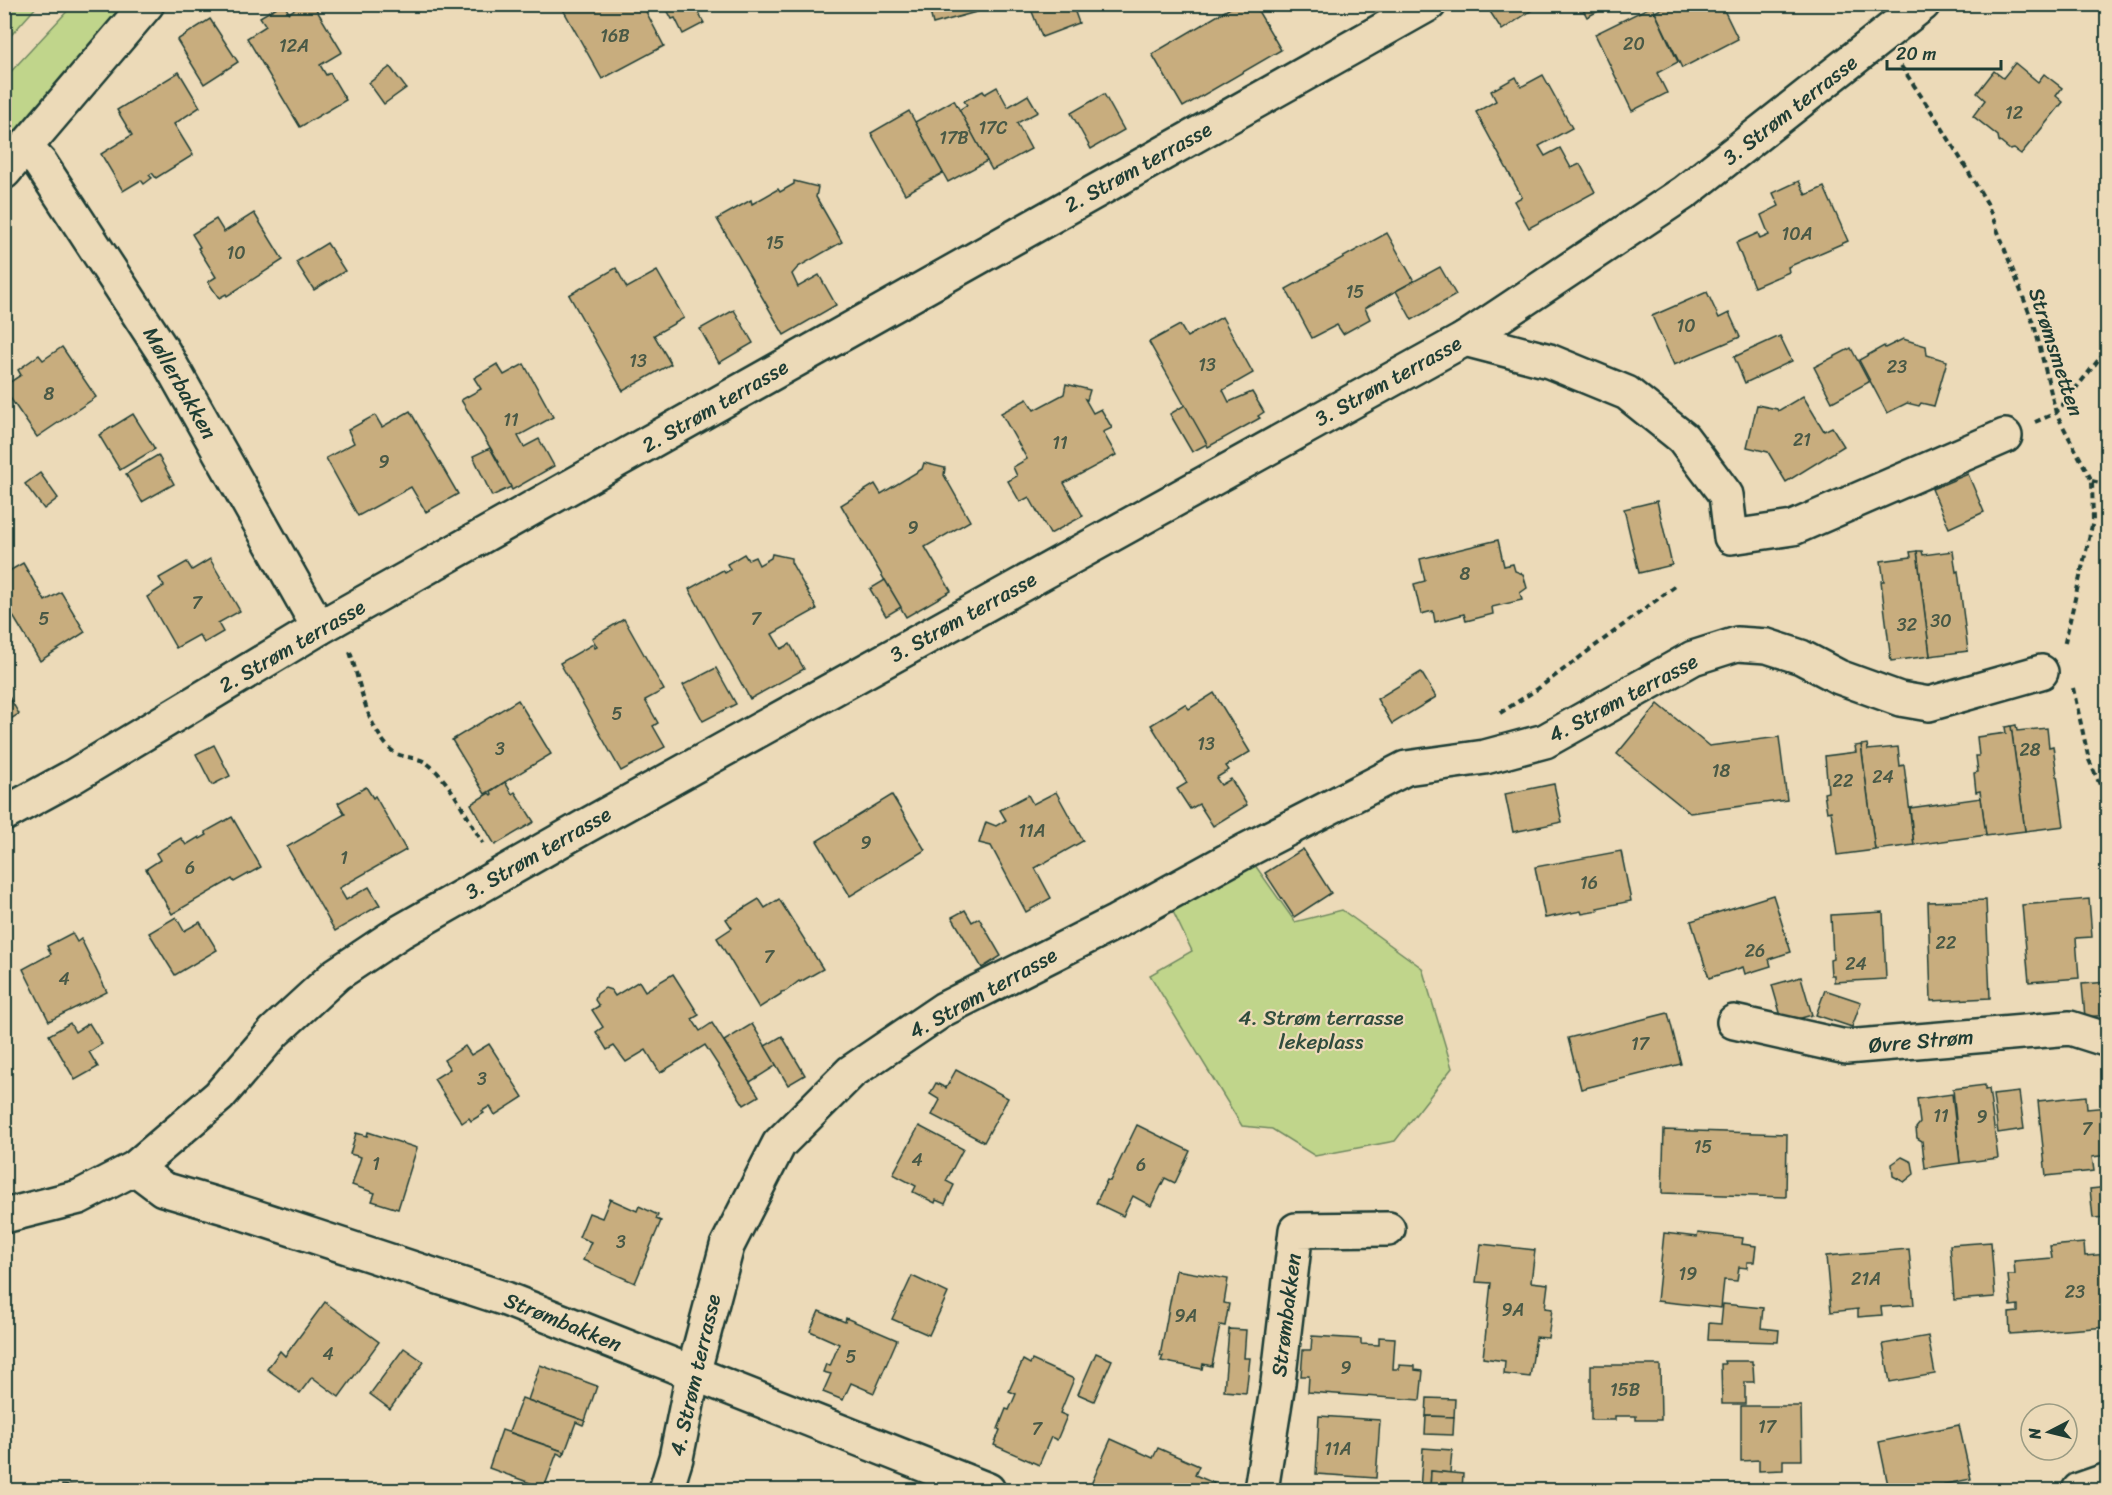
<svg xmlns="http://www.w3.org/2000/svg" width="2112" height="1495" font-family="Sriracha,sans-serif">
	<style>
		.green { fill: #c0d58b; stroke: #708960; stroke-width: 1.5 }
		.building { fill: #c8ad7e; stroke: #1f3d34; stroke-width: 1.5 }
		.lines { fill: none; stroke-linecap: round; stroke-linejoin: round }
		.minor-casing { stroke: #1f3d34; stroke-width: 38 }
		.major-casing { stroke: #1f3d34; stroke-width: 38 }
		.path { stroke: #1f3d34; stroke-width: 4; stroke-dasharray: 6 4.5; stroke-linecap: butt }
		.minor { stroke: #ecdab8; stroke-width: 33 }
		.major { stroke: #ecdab8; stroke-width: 33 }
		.labels { text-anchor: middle; stroke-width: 4.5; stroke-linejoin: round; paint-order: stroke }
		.number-label { font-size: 18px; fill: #495946 }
		.street-label { font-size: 21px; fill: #1f3d34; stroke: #ecdab8 }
		.park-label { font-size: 21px; fill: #2f4c3d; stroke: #ecdab8 }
	</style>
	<rect width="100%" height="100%" fill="#ecdab8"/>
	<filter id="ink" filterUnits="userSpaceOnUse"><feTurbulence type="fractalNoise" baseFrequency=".0167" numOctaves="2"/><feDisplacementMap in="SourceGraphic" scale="12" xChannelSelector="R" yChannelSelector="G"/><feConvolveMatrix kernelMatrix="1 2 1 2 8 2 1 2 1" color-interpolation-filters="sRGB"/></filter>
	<g filter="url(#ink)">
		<g class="green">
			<polygon points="11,4 38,5 5,42 5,11"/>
			<polygon points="73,5 133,5 5,148 4,79"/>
			<polygon points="1245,851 1295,922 1342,910 1422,968 1452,1068 1395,1141 1315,1156 1272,1129 1242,1126 1150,975 1192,951 1165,895"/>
		</g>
		<g class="building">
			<polygon points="282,4 284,4 289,13 303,4 313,4 342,52 320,65 326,75 330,73 346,100 300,127 247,38 266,26 260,17"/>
			<polygon points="560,4 642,4 664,46 602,79"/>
			<polygon points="664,4 697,4 695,7 704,23 683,34 675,18 672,19"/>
			<polygon points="928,4 1005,4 933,24"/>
			<polygon points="1029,4 1072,4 1079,23 1042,37"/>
			<polygon points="1237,4 1254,4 1281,50 1183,107 1152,54"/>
			<polygon points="1485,4 1532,4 1535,8 1502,30"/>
			<polygon points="1580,4 1612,4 1587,17"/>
			<polygon points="1670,4 1721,4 1738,39 1682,68 1655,12"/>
			<polygon points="1652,6 1678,62 1657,73 1667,93 1632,111 1595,34"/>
			<polygon points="210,19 238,62 204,84 177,40"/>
			<polygon points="2015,63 2038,82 2044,74 2062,88 2056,96 2063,102 2021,154 2014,149 2010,150 1999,141 1998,136 1973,116 1985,100 1977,93 1994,71 2003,78"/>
			<polygon points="390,67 406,88 384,104 369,83"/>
			<polygon points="179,72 200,107 174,124 193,155 156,178 152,173 149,175 152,178 144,184 141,180 123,191 101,154 132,135 117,110"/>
			<polygon points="1543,75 1572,128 1539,146 1545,156 1560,148 1571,168 1580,164 1595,192 1529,228 1514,201 1522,197 1476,112 1496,101 1491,91 1516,77 1521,87"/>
			<polygon points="997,87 1008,107 1028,95 1038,112 1017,123 1031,149 992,170 959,110 967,105 964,101 983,91 985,94"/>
			<polygon points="1104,94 1124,130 1091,149 1071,113"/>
			<polygon points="954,100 987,161 948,182 915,122"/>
			<polygon points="909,111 943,173 905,194 871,133"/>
			<polygon points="794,181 818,187 816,197 842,242 798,267 792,274 798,287 819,275 836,305 784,335 717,219 751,200 752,204 778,189 780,192 794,184"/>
			<polygon points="1799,181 1806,195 1824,187 1848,241 1788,267 1789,272 1754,287 1736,243 1758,233 1760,239 1769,235 1761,215 1779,206 1773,193"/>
			<polygon points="254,213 283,260 227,296 226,294 219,298 208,282 216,277 198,248 200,247 192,234 216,219 224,232"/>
			<polygon points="1387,233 1414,281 1365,308 1370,319 1343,334 1337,325 1312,338 1286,289"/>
			<polygon points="327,243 345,271 314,290 296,262"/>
			<polygon points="1440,267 1456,295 1412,320 1396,291"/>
			<polygon points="616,268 627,288 657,271 684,318 654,335 671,364 623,391 569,295"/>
			<polygon points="1707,292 1719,318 1729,313 1740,337 1674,365 1652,316"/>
			<polygon points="734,310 753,343 719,363 700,329"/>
			<polygon points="1222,317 1253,373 1223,390 1229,402 1252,392 1264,412 1258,416 1260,418 1208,447 1149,342 1180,325 1187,337"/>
			<polygon points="1780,336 1792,361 1745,383 1734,357"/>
			<polygon points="1903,339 1926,346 1927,355 1947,361 1934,406 1921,403 1919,406 1907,403 1887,413 1859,360 1884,346 1885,348"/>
			<polygon points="62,347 96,397 37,437 4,389 4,386 21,375 18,370 39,355 43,360"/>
			<polygon points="1851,348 1869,382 1832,402 1814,367"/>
			<polygon points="497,364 504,375 524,364 553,417 518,436 524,447 539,439 554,466 512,490 497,463 499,462 461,400 481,389 474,378"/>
			<polygon points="1066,384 1090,390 1087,400 1085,399 1093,413 1101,409 1112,428 1103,432 1116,455 1064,483 1083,516 1050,534 1029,497 1020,502 1008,481 1017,476 1013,467 1027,459 1001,413 1027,399 1034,410 1064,394"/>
			<polygon points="1803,396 1824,431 1832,427 1844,446 1786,482 1768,452 1747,447 1757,405 1777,409 1778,411"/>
			<polygon points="1185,405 1207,444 1192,452 1170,414"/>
			<polygon points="410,411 458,494 426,512 411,487 358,516 326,458 354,443 348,430 375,415 382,427"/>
			<polygon points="133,414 155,449 120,470 99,435"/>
			<polygon points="490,448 511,487 492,496 473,456"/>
			<polygon points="158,455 174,484 142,502 126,474"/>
			<polygon points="924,463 945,468 944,475 970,521 925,547 951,591 906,617 841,505 875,484 881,494 922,469"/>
			<polygon points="40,473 58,498 44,509 25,484"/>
			<polygon points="1968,474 1984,512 1949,528 1932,489"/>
			<polygon points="1657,501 1672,565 1639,573 1624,509"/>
			<polygon points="1498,540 1504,566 1513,564 1515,571 1523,574 1527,588 1520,593 1522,600 1492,607 1493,614 1466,621 1464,614 1435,622 1433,611 1421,614 1414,584 1425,581 1420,559"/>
			<polygon points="1917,551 1922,551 1923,555 1953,551 1956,572 1958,571 1968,651 1930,656"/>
			<polygon points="1917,551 1930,656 1891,661 1881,581 1884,581 1881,561 1911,557 1910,552"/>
			<polygon points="744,554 748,560 755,557 759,565 771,558 772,554 791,558 791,562 817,609 772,634 781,649 790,644 804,669 750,699 689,589 723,570 725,573 730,570 727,564"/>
			<polygon points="210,559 240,611 218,623 223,632 204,643 199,635 176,648 147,597 164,586 159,578 187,562 192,570"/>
			<polygon points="23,563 45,601 61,592 85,632 40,661 4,601 4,574"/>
			<polygon points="885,580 901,607 886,616 870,589"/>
			<polygon points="624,619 664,690 645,700 658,723 653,726 665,747 621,771 560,663 593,644 595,648 597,647 592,638"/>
			<polygon points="716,668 736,704 703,721 683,685"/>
			<polygon points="1421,672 1436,697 1392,724 1377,699"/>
			<polygon points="4,688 19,714 4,723"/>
			<polygon points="1214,693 1250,752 1226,766 1229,770 1216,778 1221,785 1231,779 1247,805 1213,826 1199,804 1190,809 1177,789 1187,783 1151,725 1185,704 1189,709"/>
			<polygon points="518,700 551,754 485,794 452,740"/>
			<polygon points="1658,704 1709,746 1779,737 1787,800 1690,813 1617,754"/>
			<polygon points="2016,725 2017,731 2047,728 2049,747 2053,746 2064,826 2025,831 2011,726"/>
			<polygon points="2011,726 2025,831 1986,836 1980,791 1976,792 1974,773 1978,772 1976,756 1979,756 1977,737 2006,733 2005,727"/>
			<polygon points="1867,744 1868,750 1898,747 1900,766 1904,765 1914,845 1875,850 1861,745"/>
			<polygon points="214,745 230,776 212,785 196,754"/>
			<polygon points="1861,745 1875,850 1837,855 1831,811 1827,812 1824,793 1828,792 1825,756 1856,752 1855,746"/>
			<polygon points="505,782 512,794 515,792 534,822 495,845 471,804 489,793 491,795 492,794 491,791"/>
			<polygon points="1554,784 1562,822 1513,832 1505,794"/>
			<polygon points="366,787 373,798 375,796 406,850 339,888 346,900 369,887 380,905 335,931 287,847 345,814 338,803"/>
			<polygon points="1056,792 1083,841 1035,868 1051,898 1026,912 991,846 979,843 986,822 996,826 1006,820 1000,810 1028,795 1033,804"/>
			<polygon points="892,795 925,850 850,896 817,841"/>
			<polygon points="1981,798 1986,835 1914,845 1910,808"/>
			<polygon points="232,817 261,867 234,882 232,879 172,914 146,869 160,860 156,853 181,838 186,845 199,837 200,839 207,835 205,832"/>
			<polygon points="1303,849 1331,893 1294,917 1265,873"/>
			<polygon points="1621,851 1631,901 1597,908 1598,911 1582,914 1581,911 1545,918 1535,867"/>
			<polygon points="1773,895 1791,952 1769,959 1771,966 1745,974 1743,967 1709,978 1691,921"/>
			<polygon points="759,899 765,908 779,899 823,969 800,982 799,981 786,991 781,992 781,994 759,1008 717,938 732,928 726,919"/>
			<polygon points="2089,899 2092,937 2076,938 2079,978 2029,982 2022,905"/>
			<polygon points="1986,900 1990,998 1931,1001 1928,902"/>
			<polygon points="965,910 972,922 979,918 1001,956 982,968 952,917"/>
			<polygon points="1883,912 1886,979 1834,982 1834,975 1831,975 1830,960 1833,959 1831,915"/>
			<polygon points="176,917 184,931 200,922 217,950 175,975 149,933"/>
			<polygon points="72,933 77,942 81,939 107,992 49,1021 23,969 51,954 47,946"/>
			<polygon points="673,974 699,1015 692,1019 700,1031 712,1023 759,1096 744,1105 705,1045 660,1073 646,1050 626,1062 614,1046 607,1050 596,1032 603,1027 592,1010 599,1006 595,1000 597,994 605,988 611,990 615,996 639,981 645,991"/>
			<polygon points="1801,977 1812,1015 1783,1023 1772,985"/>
			<polygon points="2108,982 2108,1015 2085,1017 2082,984"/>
			<polygon points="1825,990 1861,1002 1852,1027 1816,1015"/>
			<polygon points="1668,1013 1681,1064 1581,1089 1568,1038"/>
			<polygon points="70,1023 75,1032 89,1023 102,1044 89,1052 98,1067 75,1080 49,1035"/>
			<polygon points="752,1024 777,1065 750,1082 724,1041"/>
			<polygon points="782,1036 805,1075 788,1085 765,1046"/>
			<polygon points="489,1044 523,1097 495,1115 490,1106 482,1111 484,1113 471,1121 469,1118 462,1123 434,1079 450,1069 444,1060 465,1046 471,1055"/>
			<polygon points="956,1070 1008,1098 984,1142 932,1115 940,1100 930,1094 936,1083 946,1088"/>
			<polygon points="1985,1085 1985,1090 1989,1089 1998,1158 1960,1163 1953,1089"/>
			<polygon points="2019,1092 2024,1129 1998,1133 1993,1095"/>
			<polygon points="1952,1094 1960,1163 1925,1168 1922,1141 1917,1138 1916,1128 1920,1123 1917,1099"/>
			<polygon points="2086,1096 2087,1109 2108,1107 2108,1155 2092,1157 2094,1171 2046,1176 2038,1101"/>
			<polygon points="1137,1125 1190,1151 1175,1183 1165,1178 1151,1206 1133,1196 1123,1216 1096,1203 1107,1180 1110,1181"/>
			<polygon points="919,1126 963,1149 946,1181 954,1185 945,1204 936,1200 935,1203 913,1192 916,1186 893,1174"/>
			<polygon points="1664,1130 1787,1134 1786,1197 1662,1193"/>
			<polygon points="368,1132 417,1148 398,1209 372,1201 375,1193 352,1185 361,1157 350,1154 356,1133 367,1136"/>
			<polygon points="1902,1157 1912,1162 1914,1174 1904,1182 1893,1176 1892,1164"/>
			<polygon points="2108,1187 2108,1217 2093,1218 2090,1189"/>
			<polygon points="610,1199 637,1211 639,1206 658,1215 656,1219 661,1221 635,1283 583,1260 591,1242 579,1237 589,1213 602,1218"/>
			<polygon points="1664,1233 1697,1237 1698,1233 1743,1238 1742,1244 1756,1246 1754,1262 1747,1262 1747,1268 1739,1267 1737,1281 1724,1280 1721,1308 1657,1301"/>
			<polygon points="1991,1242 1995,1297 1954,1300 1950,1245"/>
			<polygon points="2084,1243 2085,1256 2108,1254 2108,1327 2010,1334 2009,1313 2018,1312 2018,1305 2011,1306 2008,1275 2015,1275 2014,1261 2052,1258 2050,1246"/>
			<polygon points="1481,1244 1535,1250 1531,1282 1548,1284 1545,1308 1552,1309 1548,1338 1536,1337 1530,1377 1504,1374 1505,1361 1483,1358 1491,1283 1476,1282"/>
			<polygon points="1909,1249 1914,1305 1881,1307 1882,1315 1858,1317 1858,1309 1831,1312 1826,1256"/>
			<polygon points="1176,1270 1228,1279 1224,1303 1229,1304 1225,1326 1220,1325 1212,1366 1203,1364 1202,1369 1161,1361 1163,1356 1160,1356"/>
			<polygon points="912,1276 948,1293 929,1335 892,1319"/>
			<polygon points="325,1302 379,1342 339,1397 312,1377 300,1393 267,1369 280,1351 285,1356"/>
			<polygon points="1723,1304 1763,1308 1761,1328 1779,1330 1778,1342 1708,1340 1709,1323 1721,1324"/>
			<polygon points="819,1311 845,1322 846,1318 897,1340 874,1393 851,1383 843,1400 823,1392 831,1374 823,1372 826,1364 830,1366 839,1344 810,1331"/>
			<polygon points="1229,1329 1246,1330 1244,1358 1250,1358 1246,1393 1224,1391"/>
			<polygon points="1312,1336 1361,1339 1361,1344 1379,1345 1379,1337 1395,1338 1393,1369 1399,1369 1399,1365 1415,1366 1415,1370 1423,1371 1420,1400 1308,1392 1309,1376 1301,1376 1303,1350 1311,1350"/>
			<polygon points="1928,1336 1935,1374 1890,1382 1883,1344"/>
			<polygon points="404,1348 424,1362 390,1409 370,1394"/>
			<polygon points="1096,1353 1112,1360 1094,1401 1078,1394"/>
			<polygon points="1023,1360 1030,1364 1032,1360 1074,1379 1060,1413 1067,1416 1057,1440 1051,1437 1039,1465 994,1445 1000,1430 998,1429 1006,1409 1009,1410 1016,1394 1009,1391"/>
			<polygon points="1724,1361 1752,1361 1752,1364 1753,1364 1754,1382 1745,1382 1745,1404 1722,1404 1721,1364 1725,1364"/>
			<polygon points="540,1365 597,1386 585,1421 528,1400"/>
			<polygon points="1591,1365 1660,1365 1661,1420 1636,1420 1636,1416 1615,1416 1615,1420 1591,1420"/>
			<polygon points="522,1398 585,1421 583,1425 576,1422 565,1452 509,1432"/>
			<polygon points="1427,1398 1455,1399 1454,1417 1426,1416"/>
			<polygon points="1741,1406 1801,1406 1802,1460 1783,1460 1783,1470 1759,1471 1759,1460 1741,1461"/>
			<polygon points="1319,1416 1380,1420 1376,1478 1316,1474"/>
			<polygon points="1426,1416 1454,1417 1453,1435 1425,1434"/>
			<polygon points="1959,1425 1971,1479 1915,1490 1889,1490 1879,1442"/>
			<polygon points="502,1430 565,1452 563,1456 557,1453 544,1488 489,1468"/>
			<polygon points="1111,1439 1153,1458 1158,1448 1199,1466 1195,1475 1214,1483 1210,1490 1089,1489"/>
			<polygon points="1423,1448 1452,1450 1450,1473 1431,1471 1430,1490 1420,1490"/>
			<polygon points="1431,1471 1463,1474 1462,1490 1430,1490"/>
			<polygon points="62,1485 140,1489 140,1490 62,1490"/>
		</g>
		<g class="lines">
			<g class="minor-casing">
				<g id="minor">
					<polyline points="26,148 40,163 164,353 319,628"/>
					<polyline points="4,172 147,4"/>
					<polyline points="1465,339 1549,361 1627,393 1683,438 1726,495 1731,537 1793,528 2005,436"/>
					<polyline points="1734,1022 1846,1047 2070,1028 2108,1040"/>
					<polyline points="135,1168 163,1189 228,1208 506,1299 988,1490"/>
					<polyline points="666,1490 676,1458 693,1374 727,1246 779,1144 851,1072 944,1009 1116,922 1245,851 1406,768 1485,757 1545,741 1693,658 1737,644 1767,646 1801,657 1839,677 1900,699 1929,704 2041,672"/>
					<polyline points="1261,1490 1278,1383 1296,1230 1388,1229"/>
					<polyline points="2079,1490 2108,1480"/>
				</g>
			</g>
			<g class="major-casing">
				<g id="major">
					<polyline points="4,814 72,777 319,628 1429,4"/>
					<polyline points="4,1216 79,1197 135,1168 219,1096 274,1032 337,974 400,932 584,827 1465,339 1685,192 1923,4"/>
				</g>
			</g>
			<g class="path">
				<polyline points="1901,66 1941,126 1987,203 2035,328 2056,413 2092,481 2093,521 2064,646"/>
				<polyline points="2035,422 2056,413 2108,348"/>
				<polyline points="2092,481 2108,485"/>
				<path d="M 350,652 C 361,685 365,723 390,749 C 401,760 417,755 428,764 C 452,783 467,818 483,843"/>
				<polyline points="2073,688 2089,760 2108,803"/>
				<polyline points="1500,713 1536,690 1678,584"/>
			</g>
			<use href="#minor" class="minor"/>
			<use href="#major" class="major"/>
		</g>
	</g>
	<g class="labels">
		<g class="number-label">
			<text x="615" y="42">16B</text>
			<text x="1634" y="50">20</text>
			<text x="294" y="52">12A</text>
			<text x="2014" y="119">12</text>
			<text x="993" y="134">17C</text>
			<text x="954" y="144">17B</text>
			<text x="1797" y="240">10A</text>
			<text x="775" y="249">15</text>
			<text x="236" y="259">10</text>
			<text x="1355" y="298">15</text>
			<text x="1686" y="332">10</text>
			<text x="638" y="367">13</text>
			<text x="1207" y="371">13</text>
			<text x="1897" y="373">23</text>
			<text x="49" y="400">8</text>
			<text x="511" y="426">11</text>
			<text x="1802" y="446">21</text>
			<text x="1060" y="449">11</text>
			<text x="384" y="468">9</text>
			<text x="913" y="534">9</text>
			<text x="1465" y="580">8</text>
			<text x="197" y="609">7</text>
			<text x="44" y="625">5</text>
			<text x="756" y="625">7</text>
			<text x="1941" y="627">30</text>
			<text x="1907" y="631">32</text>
			<text x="617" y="720">5</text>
			<text x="1206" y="750">13</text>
			<text x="500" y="755">3</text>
			<text x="2030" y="756">28</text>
			<text x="1721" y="777">18</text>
			<text x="1883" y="783">24</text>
			<text x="1843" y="787">22</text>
			<text x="1032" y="837">11A</text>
			<text x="866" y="849">9</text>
			<text x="344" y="864">1</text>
			<text x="190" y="874">6</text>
			<text x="1589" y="889">16</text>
			<text x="1946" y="949">22</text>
			<text x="1755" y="957">26</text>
			<text x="769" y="963">7</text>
			<text x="1856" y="970">24</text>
			<text x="64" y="985">4</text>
			<text x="1640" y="1050">17</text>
			<text x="482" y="1085">3</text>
			<text x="1941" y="1122">11</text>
			<text x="1982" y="1123">9</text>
			<text x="2087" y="1135">7</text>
			<text x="1703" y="1153">15</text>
			<text x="917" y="1166">4</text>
			<text x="376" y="1170">1</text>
			<text x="1141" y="1171">6</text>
			<text x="621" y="1248">3</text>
			<text x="1688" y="1280">19</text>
			<text x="1866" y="1285">21A</text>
			<text x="2075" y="1298">23</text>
			<text x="1513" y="1316">9A</text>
			<text x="1186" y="1322">9A</text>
			<text x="328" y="1360">4</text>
			<text x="851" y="1363">5</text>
			<text x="1346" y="1374">9</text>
			<text x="1625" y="1396">15B</text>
			<text x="1767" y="1433">17</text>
			<text x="1037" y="1435">7</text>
			<text x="1338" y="1455">11A</text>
		</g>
		<g class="street-label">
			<text transform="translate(1790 110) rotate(-38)" y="7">3. Strøm terrasse</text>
			<text transform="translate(1138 167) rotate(-29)" y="7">2. Strøm terrasse</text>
			<text transform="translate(2056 352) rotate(72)" y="7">Strømsmetten</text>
			<text transform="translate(1388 381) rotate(-29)" y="7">3. Strøm terrasse</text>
			<text transform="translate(180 383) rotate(60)" y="7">Møllerbakken</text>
			<text transform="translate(715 406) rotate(-30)" y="7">2. Strøm terrasse</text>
			<text transform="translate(963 617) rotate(-29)" y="7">3. Strøm terrasse</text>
			<text transform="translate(292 646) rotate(-30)" y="7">2. Strøm terrasse</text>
			<text transform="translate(1623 698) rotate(-28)" y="7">4. Strøm terrasse</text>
			<text transform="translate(538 853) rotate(-30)" y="7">3. Strøm terrasse</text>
			<text transform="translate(983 993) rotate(-29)" y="7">4. Strøm terrasse</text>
			<text transform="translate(1921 1041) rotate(-5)" y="7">Øvre Strøm</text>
			<text transform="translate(1286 1315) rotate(-83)" y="7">Strømbakken</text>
			<text transform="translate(563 1322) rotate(22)" y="7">Strømbakken</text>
			<text transform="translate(695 1375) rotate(-77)" y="7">4. Strøm terrasse</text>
		</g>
		<g class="park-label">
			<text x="1321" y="1025">4. Strøm terrasse<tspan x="1321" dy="24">lekeplass</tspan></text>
		</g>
	</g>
	<rect width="2112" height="1495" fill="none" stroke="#ecdab8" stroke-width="24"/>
	<rect x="12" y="12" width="2088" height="1471" fill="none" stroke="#1f3d34" stroke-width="2" filter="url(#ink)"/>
	<g transform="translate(2049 1432) rotate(263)"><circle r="28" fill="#ecdab8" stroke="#9a9b83" stroke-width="1.5"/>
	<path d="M0-4.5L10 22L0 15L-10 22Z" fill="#1f3d34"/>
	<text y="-9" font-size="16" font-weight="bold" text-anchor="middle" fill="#1f3d34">N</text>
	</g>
	<path d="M1887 60v9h114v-9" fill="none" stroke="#1f3d34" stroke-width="3"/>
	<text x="1896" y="60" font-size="18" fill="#1f3d34" stroke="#ecdab8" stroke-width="4.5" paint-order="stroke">20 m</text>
</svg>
